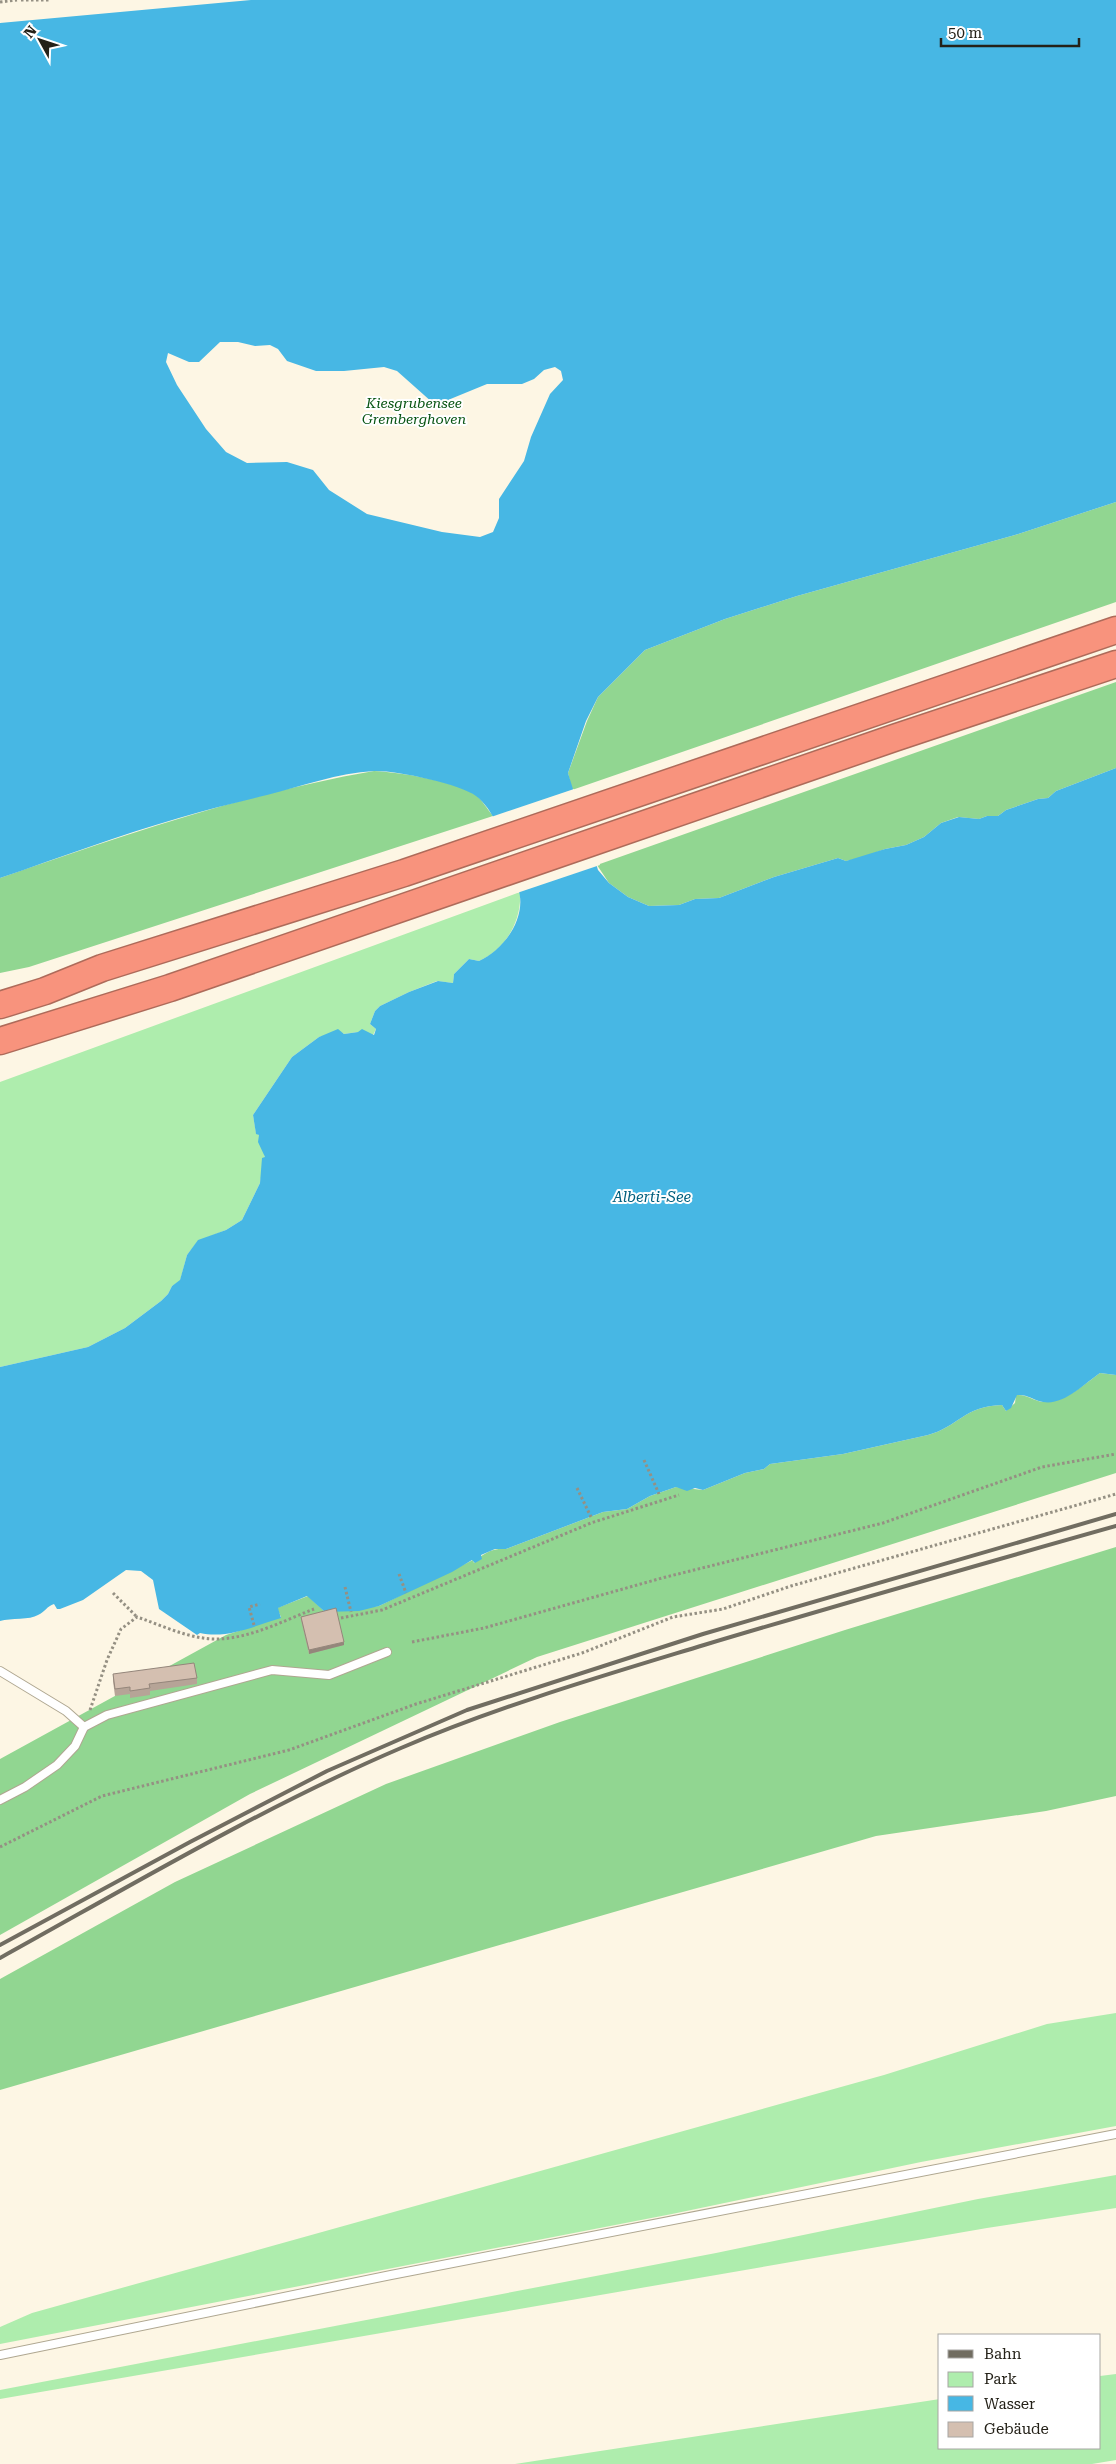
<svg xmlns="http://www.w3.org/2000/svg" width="1116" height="2464" font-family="'Roboto Serif',serif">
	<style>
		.green { fill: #aeedad }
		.forest { fill: #91d691 }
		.water { fill: #47b7e4; fill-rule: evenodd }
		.pier { fill: #fdf6e4 }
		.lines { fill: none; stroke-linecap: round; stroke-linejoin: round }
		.lane-casing { stroke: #afa791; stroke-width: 10 }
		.highway-casing { stroke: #ae6b5a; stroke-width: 29 }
		.path { stroke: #959083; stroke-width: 3; stroke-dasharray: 2.5 2.5; stroke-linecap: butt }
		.lane { stroke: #fff; stroke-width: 8 }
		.highway { stroke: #f8937d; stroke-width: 26 }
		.rail { stroke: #716d61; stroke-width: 4 }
		.wall { fill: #b6a497 }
		.shaded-wall { fill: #94867b }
		.building { fill: #d4bfb0; stroke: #94867b }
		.labels { text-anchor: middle; stroke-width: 4; stroke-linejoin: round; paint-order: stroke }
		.park-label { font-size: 14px; font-style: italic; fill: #065311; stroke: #fff }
		.water-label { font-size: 15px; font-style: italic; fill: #02607f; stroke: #fff }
	</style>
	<rect width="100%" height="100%" fill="#fdf6e4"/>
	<g class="green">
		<path d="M 520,892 C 522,921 506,949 479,961 L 469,959 L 454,974 L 453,983 L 437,981 L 409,992 L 380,1006 L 375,1011 L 370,1024 L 376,1029 L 373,1035 L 358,1032 L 344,1034 L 341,1032 L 319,1037 L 292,1057 L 253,1115 L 256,1133 L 259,1135 L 265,1157 L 260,1183 L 242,1220 L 226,1230 L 198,1241 L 187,1255 L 180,1281 L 172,1286 L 168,1294 L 161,1301 L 125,1328 L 88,1347 L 0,1367 L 0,1082 Z"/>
		<polygon points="1116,2013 1116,2126 921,2162 672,2214 0,2344 0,2327 32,2313 884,2075 1047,2024"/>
		<polygon points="1116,2175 1116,2208 987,2228 0,2399 0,2390 716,2253 978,2199"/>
		<polygon points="1116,2374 1116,2460 1092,2464 515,2464 940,2399 940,2448 1100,2448 1100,2376"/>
	</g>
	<g class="forest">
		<polygon points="1116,502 1116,602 572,790 568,773 587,721 598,697 645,650 725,619 797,596 1015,535"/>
		<polygon points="1116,682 1116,768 1056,791 1048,798 1038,799 1006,810 998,816 987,816 979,819 958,817 941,823 924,837 906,845 885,849 861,858 846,861 838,858 774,877 719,898 695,899 679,905 649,906 628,897 609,883 597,865"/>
		<path d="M 374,771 C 398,772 456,781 476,795 C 482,800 488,810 493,816 L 29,967 L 0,973 L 0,878 C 122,836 246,793 374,771 Z"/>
		<path d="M 1100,1373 L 1116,1375 L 1116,1473 L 537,1657 L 250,1794 L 0,1935 L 0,1759 L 226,1635 L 281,1617 L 277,1608 L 308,1596 L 325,1612 L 379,1606 L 473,1560 L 474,1563 C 483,1553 493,1548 506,1549 L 603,1512 L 627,1509 L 650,1496 L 676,1487 L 703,1490 L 745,1473 L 764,1469 L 770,1464 L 843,1454 L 928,1435 C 958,1427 964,1406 1002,1405 L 1006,1411 L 1015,1403 L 1016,1395 C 1027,1394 1034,1401 1043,1402 C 1066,1402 1083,1385 1100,1373 Z"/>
		<polygon points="1116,1547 1116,1796 1046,1811 876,1836 0,2090 0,1979 175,1882 386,1784 560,1722 845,1630"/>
	</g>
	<path class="water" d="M 251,0 L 1116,0 L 1116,502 L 1015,535 L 797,596 L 725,619 L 645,650 L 598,697 L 586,721 L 568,773 L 598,870 L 609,883 L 628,897 L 649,906 L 679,905 L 695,899 L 719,898 L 774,877 L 838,858 L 846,861 L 885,849 L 906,845 L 924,837 L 941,823 L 959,817 L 979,819 L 987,816 L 998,816 L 1006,810 L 1038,799 L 1048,798 L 1056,791 L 1116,768 L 1116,1375 L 1100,1373 C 1084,1384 1063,1406 1043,1402 C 1033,1400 1027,1394 1017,1395 L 1011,1408 L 1006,1411 L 1002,1405 C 964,1406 958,1427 928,1435 L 843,1454 L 770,1464 L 764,1469 L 745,1473 L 703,1490 L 695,1488 L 687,1491 L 676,1487 L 650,1496 L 627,1509 L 603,1512 L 506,1549 L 495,1549 L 481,1555 L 482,1559 L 475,1563 L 472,1560 L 452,1572 L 379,1606 L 359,1611 L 325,1612 L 307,1596 L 278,1608 L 281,1618 C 254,1626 228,1639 200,1633 L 197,1635 L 159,1609 L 153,1580 L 141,1571 L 126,1570 L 83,1600 L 60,1609 L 57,1609 L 54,1604 C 47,1606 45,1612 38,1615 C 30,1620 11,1618 0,1621 L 0,1367 L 88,1347 L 125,1328 L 161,1301 L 168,1294 L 172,1286 L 180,1280 L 187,1255 L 198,1240 L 226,1230 L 242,1220 L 260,1183 L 262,1158 L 265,1157 L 258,1142 L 259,1135 L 256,1134 L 253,1115 L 292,1057 L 319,1037 L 338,1029 L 344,1034 L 358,1032 L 362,1029 L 374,1035 L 376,1029 L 370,1024 L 375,1011 L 380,1006 L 409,992 L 438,981 L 453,983 L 454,974 L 469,959 L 479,961 C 504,950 528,917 518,888 C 509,860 500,814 476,796 C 461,784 394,770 374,771 C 338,773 302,786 267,795 C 238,802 208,809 179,818 C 119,835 59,858 0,878 L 0,23 ZM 220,342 L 238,342 L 255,346 L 270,345 L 278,349 L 287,361 L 316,371 L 344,371 L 384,367 L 397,371 L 433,403 L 448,400 L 487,384 L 522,384 L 534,379 L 544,370 L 555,367 L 561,371 L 563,380 L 550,394 L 531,437 L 524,461 L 499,499 L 499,518 L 493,532 L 480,537 L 442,532 L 367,514 L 329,490 L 313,470 L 287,462 L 247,463 L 226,452 L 206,429 L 177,385 L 166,362 L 168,353 L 189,362 L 199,362 Z"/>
	<polygon class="pier" points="574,789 600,865 517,893 491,817"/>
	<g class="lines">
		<g class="lane-casing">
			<g id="lane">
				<polyline points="0,1671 66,1711 84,1727"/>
				<polyline points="0,1800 25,1787 57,1765 75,1746 84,1727 107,1715 272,1670 329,1675 387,1652"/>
				<polyline points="0,2355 391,2275 1116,2134"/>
			</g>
		</g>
		<g class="highway-casing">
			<g id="highway">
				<polyline points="0,1005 45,991 102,968 404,873 1116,630"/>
				<polyline points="0,1041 170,988 894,738 1116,664"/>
			</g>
		</g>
		<g class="path">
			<polyline points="21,0 51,0"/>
			<polyline points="0,2 17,0"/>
			<polyline points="644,1460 659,1494"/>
			<polyline points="577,1488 591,1517"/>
			<polyline points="399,1574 406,1593"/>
			<polyline points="345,1587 351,1612"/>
			<polyline points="113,1593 137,1617"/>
			<polyline points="341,1618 382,1610 591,1523 679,1495"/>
			<polyline points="254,1625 249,1607 260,1604"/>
			<polyline points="412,1642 484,1628 662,1578 883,1523 1042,1467 1116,1454"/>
			<path d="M 90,1710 L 107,1660 L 121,1629 L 137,1617 C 158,1624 181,1635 203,1638 C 240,1644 280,1622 314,1609"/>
			<polyline points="0,1847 102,1796 289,1750 416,1704 582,1653 673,1617 723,1609 791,1586 1116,1494"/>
		</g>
		<use href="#lane" class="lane"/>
		<use href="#highway" class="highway"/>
		<g class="rail">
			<polyline points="0,1945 190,1842 327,1771 467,1710 703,1634 1116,1514"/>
			<path d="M 0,1958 C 132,1885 263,1807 401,1748 C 499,1706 602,1676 704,1645 C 841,1604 978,1565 1116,1526"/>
		</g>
	</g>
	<g class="wall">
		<polygon points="301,1617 344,1645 309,1654 301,1620"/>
		<polygon points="113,1674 197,1678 197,1684 150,1691 150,1695 130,1698 130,1694 115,1696 113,1681"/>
	</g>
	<polygon class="shaded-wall" points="344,1642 344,1645 309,1654 309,1650"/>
	<g class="building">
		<polygon points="336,1608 344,1642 309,1650 301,1617"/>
		<polygon points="194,1663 197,1678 149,1684 150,1688 130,1691 130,1687 115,1689 113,1674"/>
	</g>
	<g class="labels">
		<g class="park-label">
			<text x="414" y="408">Kiesgrubensee<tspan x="414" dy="16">Gremberghoven</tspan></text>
		</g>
		<g class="water-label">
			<text x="652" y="1202">Alberti-See</text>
		</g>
	</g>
	<rect x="938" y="2334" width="162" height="115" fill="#ffffff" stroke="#a7a6a3"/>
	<rect x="948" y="2350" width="25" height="8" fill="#716d61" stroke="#a7a6a3"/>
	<text x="984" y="2359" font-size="15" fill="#242118">Bahn</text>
	<rect x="948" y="2372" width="25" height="15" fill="#aeedad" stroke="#a7a6a3"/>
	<text x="984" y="2384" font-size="15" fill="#242118">Park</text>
	<rect x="948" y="2396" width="25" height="15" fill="#47b7e4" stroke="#a7a6a3"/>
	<text x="984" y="2409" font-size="15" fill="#242118">Wasser</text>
	<rect x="948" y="2422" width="25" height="15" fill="#d4bfb0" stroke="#a7a6a3"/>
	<text x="984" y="2434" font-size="15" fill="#242118">Gebäude</text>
	<g transform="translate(40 40) rotate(310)" stroke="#ffffff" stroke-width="4" paint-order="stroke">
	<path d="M0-4L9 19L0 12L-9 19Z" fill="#242118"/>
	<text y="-8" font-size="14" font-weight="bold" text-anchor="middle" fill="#242118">N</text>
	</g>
	<path d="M941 38v8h138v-8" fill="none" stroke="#242118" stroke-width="2.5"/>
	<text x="948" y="38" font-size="15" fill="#242118" stroke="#ffffff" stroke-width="4" paint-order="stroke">50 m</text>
</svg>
